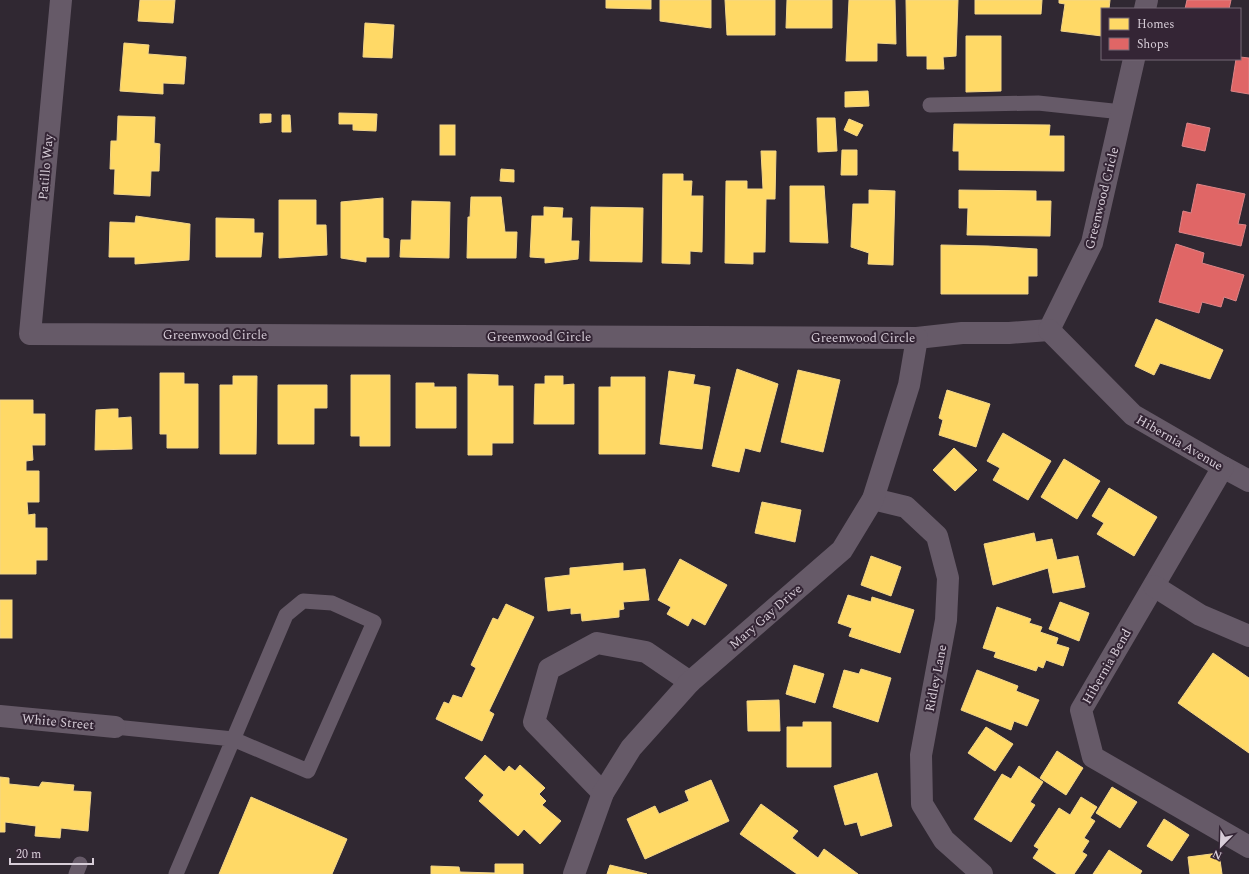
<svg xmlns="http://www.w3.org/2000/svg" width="1249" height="874" font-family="Spectral,serif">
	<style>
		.homes { fill: #ffd966; stroke: #f3d588 }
		.shops { fill: #e06666; stroke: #dd8588 }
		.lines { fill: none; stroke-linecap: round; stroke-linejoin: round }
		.lane { stroke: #665a68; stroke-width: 15 }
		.street { stroke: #665a68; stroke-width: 22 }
		.labels { text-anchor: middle; stroke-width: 4; stroke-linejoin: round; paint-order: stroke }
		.street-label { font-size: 13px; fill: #d7cdd8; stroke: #342535 }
	</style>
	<rect width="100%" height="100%" fill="#302832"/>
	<g class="homes">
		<polygon points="140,0 175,0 173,23 138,21"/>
		<polygon points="606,0 651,0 651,9 606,8"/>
		<polygon points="660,0 711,0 711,28 660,21"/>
		<polygon points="725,0 775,0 775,35 727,35"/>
		<polygon points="787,0 832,0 832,28 786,28"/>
		<polygon points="849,0 895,0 896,44 877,43 877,61 846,61"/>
		<polygon points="906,0 958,0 956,56 943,57 944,69 927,69 927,56 907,56"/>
		<polygon points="975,0 1042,0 1041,14 975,14"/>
		<polygon points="1059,0 1110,0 1109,9 1102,9 1102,36 1061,31 1065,4 1059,3"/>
		<polygon points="365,23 394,25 392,58 363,57"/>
		<polygon points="966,36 1001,36 1001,91 966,92"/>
		<polygon points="124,43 149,45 148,54 186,57 184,84 163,83 163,94 120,91"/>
		<polygon points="868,91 869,106 845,107 845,92"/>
		<polygon points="339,113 377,114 376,131 353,130 353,124 339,124"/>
		<polygon points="260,114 271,114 271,122 260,123"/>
		<polygon points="282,115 290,115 291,132 282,132"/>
		<polygon points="118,116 155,117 154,143 160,144 159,171 151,171 150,196 114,194 115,169 110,169 111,141 117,141"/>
		<polygon points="817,118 835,118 837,151 818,152"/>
		<polygon points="849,119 863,125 857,136 844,130"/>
		<polygon points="954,124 1050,125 1049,136 1064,136 1064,171 959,170 959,151 953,151"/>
		<rect x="440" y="125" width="15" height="30"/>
		<polygon points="842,150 857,150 857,175 841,175"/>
		<polygon points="761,151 776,151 775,199 766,199 765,252 753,252 753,264 725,263 726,181 747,181 747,189 763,189"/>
		<polygon points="501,169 514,170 514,182 500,181"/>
		<polygon points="663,174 683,174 683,181 692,181 691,196 703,196 702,252 690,251 690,264 662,263"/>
		<polygon points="790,186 824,186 828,243 790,242"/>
		<polygon points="869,190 895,191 893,265 868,264 869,253 851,247 853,204 869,204"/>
		<polygon points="959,190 1036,191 1036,201 1051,201 1050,236 967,235 968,208 959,208"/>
		<polygon points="471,197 501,197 505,232 517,232 516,258 467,258 468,217 470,217"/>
		<polygon points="383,198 383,238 389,239 389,257 366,257 366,262 341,258 341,202"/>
		<polygon points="279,200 316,200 316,225 326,225 327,255 279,258"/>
		<polygon points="412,201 450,202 449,258 400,257 401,240 411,240"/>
		<polygon points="544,207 563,208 562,218 572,218 571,241 579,241 578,259 545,263 545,258 530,257 532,216 544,216"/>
		<polygon points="591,207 643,208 642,262 590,261"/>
		<polygon points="136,216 190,224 189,260 135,264 135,257 109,257 110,222 135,223"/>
		<polygon points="216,218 254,219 254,233 263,233 261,257 216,257"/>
		<polygon points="941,245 988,246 1037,249 1037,276 1028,276 1028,294 941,294"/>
		<polygon points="1156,319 1223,350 1210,379 1160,363 1154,375 1135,366"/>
		<polygon points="737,369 778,384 760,452 745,448 739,472 712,466"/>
		<polygon points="798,370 840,380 823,452 781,442"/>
		<polygon points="669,371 695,375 693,384 710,387 702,449 660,444"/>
		<polygon points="160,373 184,373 184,384 198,384 198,448 167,448 167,434 160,434"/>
		<polygon points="468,374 498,375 498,386 513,386 513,443 492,443 492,455 468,455"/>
		<polygon points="351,375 390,375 390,446 360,446 360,436 351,436"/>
		<polygon points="233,376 257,376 256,454 220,454 220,385 233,385"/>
		<polygon points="545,376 563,376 563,385 574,384 574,424 534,424 535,384 545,384"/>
		<polygon points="611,377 645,377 645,454 599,454 599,387 611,387"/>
		<polygon points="416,383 434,383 434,387 456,387 456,428 416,428"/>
		<polygon points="278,385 327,385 327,408 314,408 314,444 278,444"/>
		<polygon points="947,390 990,404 976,447 939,435 943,420 939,418"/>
		<polygon points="0,400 33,400 33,414 45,414 45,445 32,445 33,460 26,461 26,471 39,471 39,502 27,502 28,515 35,514 35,528 47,528 47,560 36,560 36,574 0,574"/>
		<polygon points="112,409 118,409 118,418 131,417 132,449 95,450 96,410"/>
		<polygon points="1003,433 1051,461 1028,500 993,480 1000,468 987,461"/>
		<polygon points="954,448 977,470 955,491 933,470"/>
		<polygon points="1064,459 1100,481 1077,519 1041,497"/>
		<polygon points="1109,488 1157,517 1134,556 1097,534 1104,523 1092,516"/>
		<polygon points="762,502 801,510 795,542 755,533"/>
		<polygon points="1034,533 1036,542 1052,539 1057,560 1078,556 1085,587 1053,593 1048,568 993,585 984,544"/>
		<polygon points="871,556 901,567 891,596 861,585"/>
		<polygon points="680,559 727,585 705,625 692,618 688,626 667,614 671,607 658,600"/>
		<polygon points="623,563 623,571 645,569 649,600 623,602 624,609 619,610 619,617 582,621 581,613 571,614 571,608 548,611 545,578 570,575 570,568"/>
		<polygon points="848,595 871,602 872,597 914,610 900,653 849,636 852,628 838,623"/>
		<rect x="0" y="600" width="12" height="38"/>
		<polygon points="1060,602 1089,613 1079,641 1049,629"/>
		<polygon points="506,604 534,617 489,711 494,714 482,741 436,719 444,702 449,704 453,695 462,698 476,668 471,665 493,618 498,620"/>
		<polygon points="997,607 1031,619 1029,623 1042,627 1040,632 1058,638 1056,644 1069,648 1063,666 1046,660 1043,668 1038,666 1036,671 994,657 996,652 983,648"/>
		<polygon points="1213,653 1249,678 1249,753 1178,703"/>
		<polygon points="794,665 824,674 815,703 786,694"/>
		<polygon points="861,669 891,678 878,722 833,707 844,670 859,674"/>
		<polygon points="977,670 1018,686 1016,691 1039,700 1027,726 1014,721 1011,730 961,710"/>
		<polygon points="779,700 780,731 748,731 747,701"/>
		<polygon points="803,722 831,722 831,767 787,767 787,727 803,727"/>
		<polygon points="986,727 1013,744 995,771 968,753"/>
		<polygon points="1057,751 1083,768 1066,795 1040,778"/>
		<polygon points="485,755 504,772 509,766 515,771 520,765 545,788 539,794 546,801 542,805 561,821 540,844 524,829 518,836 479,801 484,795 465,778"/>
		<polygon points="1019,766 1043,782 1030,802 1035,805 1011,842 974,819 1002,774 1011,779"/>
		<polygon points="877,773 892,826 861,836 857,822 845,825 834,786"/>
		<polygon points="0,777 9,778 9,784 39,787 42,782 74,785 73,791 91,792 88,831 61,828 60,838 35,836 36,826 5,822 5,832 0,832"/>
		<polygon points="711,780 729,821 645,859 627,819 655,806 659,814 689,801 685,791"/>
		<polygon points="1112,787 1137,802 1120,828 1096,813"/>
		<polygon points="251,797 347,839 332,874 219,874"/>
		<polygon points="1081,797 1097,807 1090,818 1095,821 1084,838 1089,841 1082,852 1087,855 1074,874 1057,874 1033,858 1039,849 1034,846 1059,808 1070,815"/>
		<polygon points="761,804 798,831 792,838 818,858 824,849 858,874 797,874 740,834"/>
		<polygon points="1164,819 1189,835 1172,861 1147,846"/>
		<polygon points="1109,850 1142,871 1140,874 1093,874"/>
		<polygon points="1219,853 1222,874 1190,874 1188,857"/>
		<polygon points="495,864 523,864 523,874 431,874 431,866 459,867 460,872 495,873"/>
		<polygon points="610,865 647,874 607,874"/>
	</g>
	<g class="shops">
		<polygon points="1187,0 1231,0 1229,9 1185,9"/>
		<polygon points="1240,57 1249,58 1249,94 1231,91 1236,59 1240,59"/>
		<polygon points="1187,123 1210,128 1205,151 1182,146"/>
		<polygon points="1197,184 1245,194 1238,224 1246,225 1241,246 1179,232 1183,211 1191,213"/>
		<polygon points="1176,244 1204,253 1202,263 1244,275 1236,301 1224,297 1221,307 1202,302 1199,313 1159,302"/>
	</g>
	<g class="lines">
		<g class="lane">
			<polyline points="930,105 1038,103 1122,112"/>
			<polyline points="115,727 233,739 308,771 374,622 332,603 303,601 286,615 176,874"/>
			<polyline points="76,874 80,864"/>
		</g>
		<g class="street">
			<polyline points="61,0 30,334 917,338 962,333 1009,333 1049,330"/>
			<polyline points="1145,9 1147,0"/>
			<polyline points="1049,330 1092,243 1134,59"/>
			<polyline points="1049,330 1133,415 1223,467 1249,481"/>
			<polyline points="1223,467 1081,710 1093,757 1249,847"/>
			<polyline points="873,499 906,507 937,536 948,578 946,620 921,755 922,804 944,840 982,874"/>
			<polyline points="1154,586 1200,615 1249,636"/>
			<polyline points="0,716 115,727"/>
			<polyline points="603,793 534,722 549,669 597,643 646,652 690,682"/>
			<polyline points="574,874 603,793 631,748 690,682 842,550 873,499 909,385 917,338"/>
		</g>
	</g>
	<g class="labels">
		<g class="street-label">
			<text transform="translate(45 167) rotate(-85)" y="5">Patillo Way</text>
			<text transform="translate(1101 198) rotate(-76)" y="5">Greenwood Cricle</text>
			<text x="215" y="339">Greenwood Circle</text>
			<text x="539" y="341">Greenwood Circle</text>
			<text x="863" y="342">Greenwood Circle</text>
			<text transform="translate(1180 442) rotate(30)" y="5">Hibernia Avenue</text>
			<text transform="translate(765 616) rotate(-41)" y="5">Mary Gay Drive</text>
			<text transform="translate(1106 666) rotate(-60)" y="5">Hibernia Bend</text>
			<text transform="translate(935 678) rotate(-79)" y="5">Ridley Lane</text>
			<text transform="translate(58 721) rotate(5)" y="5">White Street</text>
		</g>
	</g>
	<rect x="1101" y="8" width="140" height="52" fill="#342535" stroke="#756876"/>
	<rect x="1109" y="18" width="20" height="12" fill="#ffd966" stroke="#756876"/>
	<text x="1137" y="28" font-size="12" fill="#d7cdd8">Homes</text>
	<rect x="1109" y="38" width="20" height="12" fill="#e06666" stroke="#756876"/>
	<text x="1137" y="48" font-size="12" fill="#d7cdd8">Shops</text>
	<g transform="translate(1221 846) rotate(203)" stroke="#342535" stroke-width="3" paint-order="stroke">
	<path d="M0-3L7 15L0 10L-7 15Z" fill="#d7cdd8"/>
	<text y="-6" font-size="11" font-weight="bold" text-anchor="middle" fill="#d7cdd8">N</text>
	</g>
	<path d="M10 858v6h83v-6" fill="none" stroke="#d7cdd8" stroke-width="2"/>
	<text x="16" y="858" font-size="12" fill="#d7cdd8" stroke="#342535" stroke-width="3" paint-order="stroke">20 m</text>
</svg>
